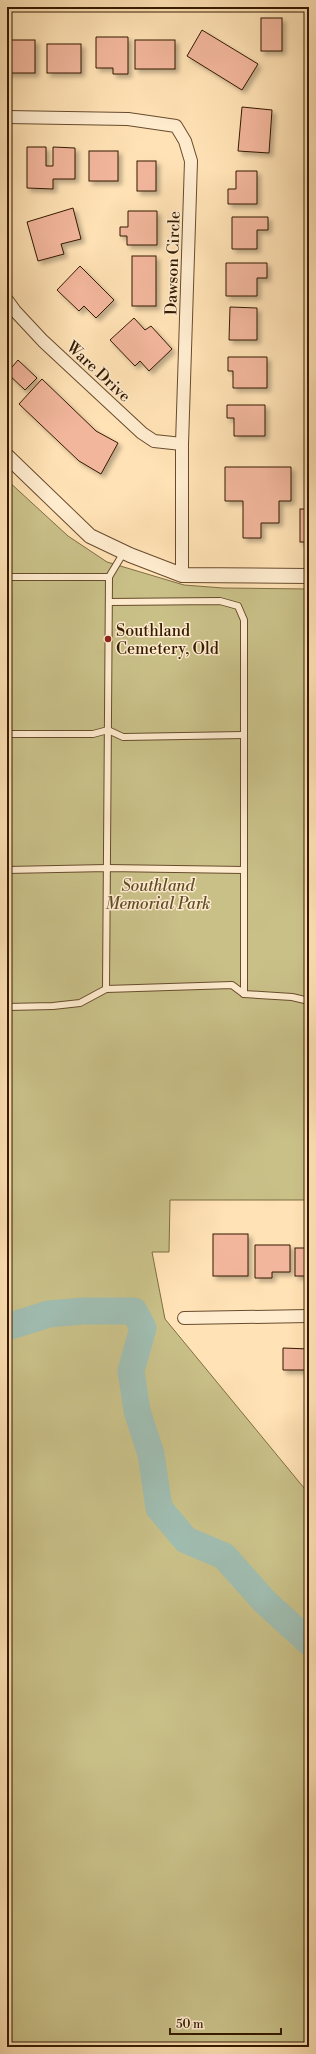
<svg xmlns="http://www.w3.org/2000/svg" width="316" height="2054" font-family="'Libre Bodoni',serif">
	<style>
		.green { fill: #c9c088; stroke: #7f6d44 }
		.lines { fill: none; stroke-linecap: round; stroke-linejoin: round }
		.river { stroke: #a0bdb1; stroke-width: 27 }
		.building { fill: #f2b69c; stroke: #351a00; filter: url(#shadow) }
		.service-casing { stroke: #684c2d; stroke-width: 8 }
		.minor-casing { stroke: #684c2d; stroke-width: 14 }
		.tertiary-casing { stroke: #684c2d; stroke-width: 16 }
		.service { stroke: #ffeccf; stroke-width: 6 }
		.minor { stroke: #ffeccf; stroke-width: 12 }
		.tertiary { stroke: #ffeccf; stroke-width: 14 }
		.poi-dot { fill: #8f2418; stroke: #ffeccf; stroke-width: 1.5 }
		.labels { text-anchor: middle; stroke-width: 3; stroke-linejoin: round; paint-order: stroke }
		.street-label { font-size: 16px; fill: #351a00; stroke: #ffeccf }
		.poi-label { font-size: 16px; fill: #351a00; stroke: #ffeccf; text-anchor: start }
		.park-label { font-size: 16px; font-style: italic; fill: #614c29; stroke: #ffeccf }
	</style>
	<defs>
		<filter id="shadow"><feDropShadow dx="3.5" dy="3.5" stdDeviation="2" flood-color="#0004"/></filter>
	</defs>
	<rect width="100%" height="100%" fill="#ffe2b5"/>
	<filter id="stains"><feTurbulence type="fractalNoise" baseFrequency=".005" numOctaves="4"/><feColorMatrix values="0 0 0 0 .2 0 0 0 0 .09 0 0 0 0 .02 0 0 0 .5 -.17"/></filter>
	<radialGradient id="worn" r=".72"><stop offset=".6" stop-color="#630" stop-opacity="0"/><stop offset="1" stop-color="#630" stop-opacity=".3"/></radialGradient>
	<polygon class="green" points="7,480 68,536 107,562 184,585 223,588 309,589 309,1200 170,1200 169,1252 152,1252 165,1319 309,1494 309,2047 7,2047"/>
	<g class="lines">
		<polyline class="river" points="7,1327 49,1314 83,1311 134,1311 143,1328 131,1371 137,1411 151,1454 159,1508 186,1540 224,1556 265,1602 309,1642"/>
	</g>
	<g class="building">
		<rect x="261" y="18" width="21" height="33"/>
		<polygon points="202,30 258,64 242,90 187,56"/>
		<polygon points="96,37 128,37 128,74 113,74 113,68 96,68"/>
		<rect x="7" y="40" width="28" height="33"/>
		<rect x="135" y="40" width="40" height="29"/>
		<rect x="47" y="44" width="34" height="29"/>
		<polygon points="242,107 272,110 269,153 238,151"/>
		<polygon points="27,147 46,147 46,166 53,166 53,147 75,148 75,179 53,179 53,189 27,188"/>
		<rect x="89" y="151" width="29" height="30"/>
		<rect x="137" y="161" width="19" height="30"/>
		<polygon points="236,171 257,171 257,204 228,204 228,189 236,189"/>
		<polygon points="73,208 81,239 61,244 64,254 38,261 27,222"/>
		<polygon points="128,211 157,211 157,245 127,245 127,236 120,236 120,227 128,227"/>
		<polygon points="232,217 268,217 268,230 257,230 257,249 232,249"/>
		<rect x="132" y="256" width="24" height="50"/>
		<polygon points="226,263 267,263 267,278 257,278 257,296 226,296"/>
		<polygon points="80,266 114,300 96,318 84,306 79,311 57,290"/>
		<polygon points="230,307 257,308 257,340 229,340"/>
		<polygon points="134,318 145,330 151,326 172,349 149,371 140,361 135,366 110,340"/>
		<polygon points="228,357 267,357 267,388 233,388 233,371 228,371"/>
		<polygon points="18,360 37,378 25,390 7,373"/>
		<polygon points="42,379 96,431 118,443 101,474 79,461 19,404"/>
		<polygon points="227,405 265,405 265,436 234,436 234,418 227,418"/>
		<polygon points="225,467 291,467 291,501 279,501 279,523 261,523 261,538 243,538 243,501 225,501"/>
		<rect x="300" y="509" width="9" height="33"/>
		<rect x="213" y="1234" width="35" height="42"/>
		<polygon points="255,1245 290,1245 290,1272 272,1272 272,1278 255,1278"/>
		<rect x="295" y="1248" width="14" height="28"/>
		<polygon points="283,1348 309,1349 309,1370 283,1370"/>
	</g>
	<g class="lines">
		<g class="service-casing">
			<g id="service">
				<polyline points="7,577 109,577 124,552"/>
				<polyline points="109,602 220,601 238,606 244,620 244,994"/>
				<polyline points="7,734 93,734 108,730 123,737 244,735"/>
				<polyline points="7,870 107,868 244,870"/>
				<polyline points="106,989 109,577"/>
				<polyline points="7,1007 53,1006 80,1003 106,989 232,985 244,994 292,997 309,1001"/>
			</g>
		</g>
		<g class="minor-casing">
			<g id="minor">
				<polyline points="7,117 128,119 176,126 185,141 191,161 182,444 182,575"/>
				<polyline points="7,300 15,311 43,341 142,433 154,441 182,444"/>
				<polyline points="184,1318 309,1316"/>
			</g>
		</g>
		<g class="tertiary-casing">
			<polyline id="tertiary" points="7,456 90,536 130,555 182,575 309,576"/>
		</g>
		<use href="#service" class="service"/>
		<use href="#minor" class="minor"/>
		<use href="#tertiary" class="tertiary"/>
	</g>
	<circle class="poi-dot" cx="108" cy="639" r="4"/>
	<g class="labels">
		<g class="street-label">
			<text transform="translate(172 263) rotate(-88)" y="6">Dawson Circle</text>
			<text transform="translate(99 371) rotate(43)" y="6">Ware Drive</text>
		</g>
		<g class="poi-label">
			<text x="116" y="636">Southland<tspan x="116" dy="18">Cemetery, Old</tspan></text>
		</g>
		<g class="park-label">
			<text x="158" y="891">Southland<tspan x="158" dy="18">Memorial Park</tspan></text>
		</g>
	</g>
	<rect width="316" height="2054" fill="none" stroke="#ffe2b5" stroke-width="24"/>
	<rect x="8" y="8" width="300" height="2038" fill="none" stroke="#351a00" stroke-width="2"/>
	<rect x="12" y="12" width="292" height="2030" fill="none" stroke="#351a00"/>
	<path d="M170 2028v6h111v-6" fill="none" stroke="#351a00" stroke-width="2"/>
	<text x="176" y="2028" font-size="12" fill="#351a00" stroke="#ffeccf" stroke-width="3" paint-order="stroke">50 m</text>
	<rect width="100%" height="100%" filter="url(#stains)"/>
	<rect width="100%" height="100%" fill="url(#worn)"/>
</svg>
